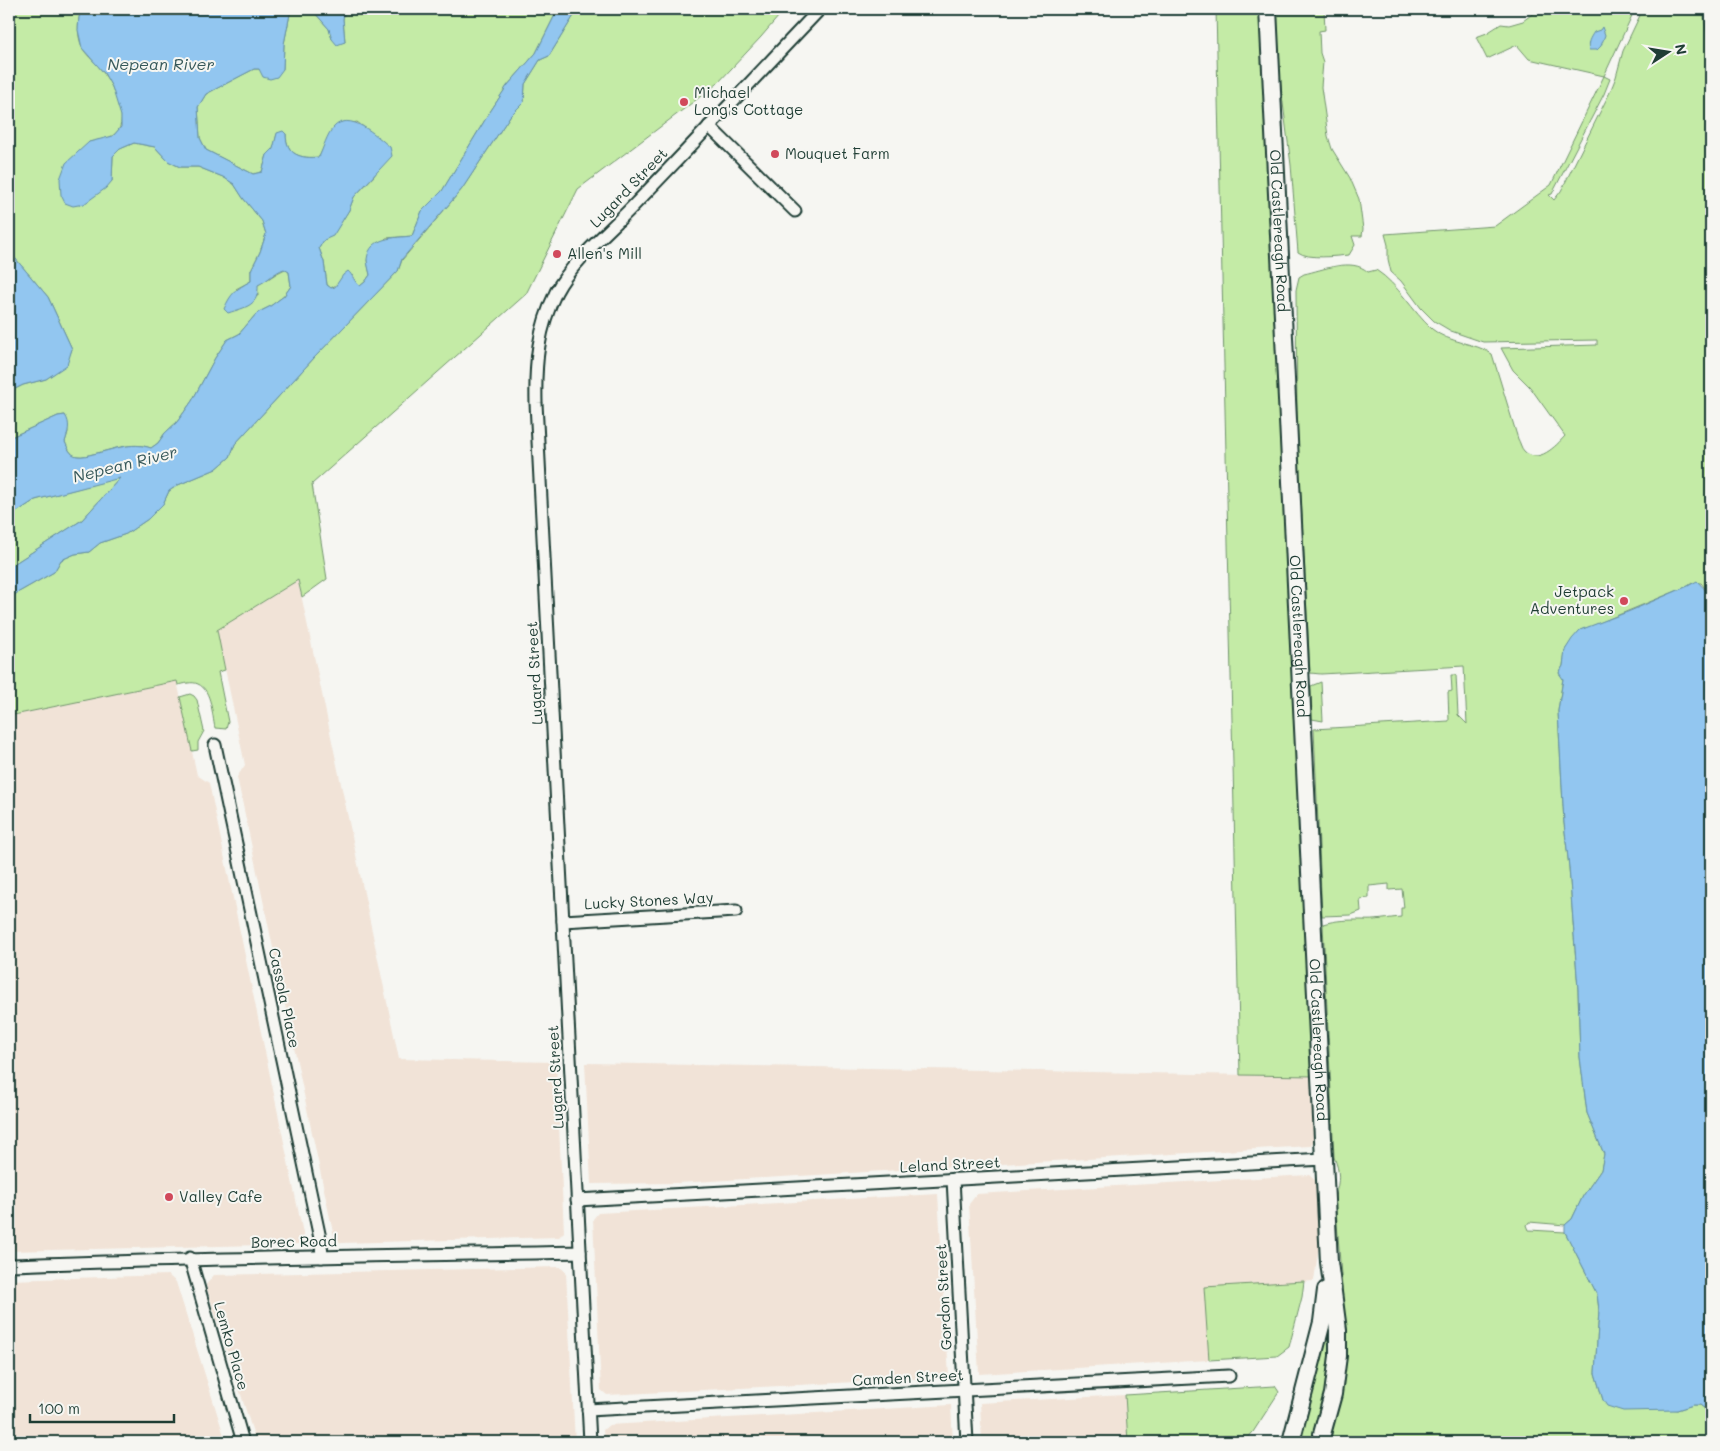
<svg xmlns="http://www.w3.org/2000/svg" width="1720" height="1451" font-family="Mali,sans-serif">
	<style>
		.built { fill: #f1e3d7 }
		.green { fill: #c4eba6; stroke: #72946d }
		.water { fill: #92c6f0; stroke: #648fa5 }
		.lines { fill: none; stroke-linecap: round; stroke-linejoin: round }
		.street-casing { stroke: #1f3d34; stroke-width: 15 }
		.secondary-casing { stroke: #1f3d34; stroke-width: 20 }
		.street { stroke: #f6f6f2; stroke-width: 11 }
		.secondary { stroke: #f6f6f2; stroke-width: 16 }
		.poi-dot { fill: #d1495b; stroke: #f6f6f2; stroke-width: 2 }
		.labels { text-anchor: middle; stroke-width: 4; stroke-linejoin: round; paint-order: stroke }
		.poi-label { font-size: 15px; fill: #1f3d34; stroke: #f6f6f2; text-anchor: start }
		.street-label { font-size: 15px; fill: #1f3d34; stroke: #f6f6f2 }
		.water-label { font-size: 16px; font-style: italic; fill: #36585a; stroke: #f6f6f2 }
	</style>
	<rect width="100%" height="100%" fill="#f6f6f2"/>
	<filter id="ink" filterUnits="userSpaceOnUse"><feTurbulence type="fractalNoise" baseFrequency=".02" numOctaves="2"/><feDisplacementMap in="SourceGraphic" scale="10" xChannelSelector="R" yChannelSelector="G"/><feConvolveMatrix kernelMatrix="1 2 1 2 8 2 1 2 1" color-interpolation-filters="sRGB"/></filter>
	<g filter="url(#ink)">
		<g class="built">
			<polygon points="298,580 399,1059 556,1062 564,1232 559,1237 341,1243 334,1237 237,777 245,765 217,630"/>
			<polygon points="177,681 197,775 209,783 304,1238 300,1244 9,1251 9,716"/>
			<polygon points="585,1063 1311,1076 1315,1140 1310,1146 678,1183 591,1184"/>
			<polygon points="1309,1175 1317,1182 1320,1237 1314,1281 1205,1287 1209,1360 979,1374 969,1204 977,1194"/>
			<polygon points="938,1194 949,1377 607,1395 601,1390 593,1219 598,1213"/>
			<polygon points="560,1267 566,1272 575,1442 256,1442 206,1285 214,1275"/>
			<polygon points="168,1275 176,1282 226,1442 9,1442 9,1280"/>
			<polygon points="1125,1395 1128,1442 982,1442 980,1403"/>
			<polygon points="951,1405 953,1442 604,1442 603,1430 609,1425"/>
		</g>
		<g class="green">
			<path d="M 9,9 L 82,9 C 77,20 77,35 82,47 C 85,54 94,61 99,67 C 111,82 132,119 115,134 C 109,139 97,140 89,142 L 112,181 L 113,156 L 120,149 L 134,143 L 155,147 L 168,161 L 180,167 L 198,167 L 223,177 L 234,184 L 243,198 L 262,221 L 266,234 L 260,252 L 251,270 L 251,281 L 236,289 L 258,296 L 257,285 C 267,281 275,273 285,269 L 289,272 L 291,286 L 284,296 L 269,307 L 257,313 L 239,334 L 227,340 L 215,358 L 192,401 L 177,422 L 165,433 L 158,443 L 151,448 C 131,441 112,450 93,454 C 89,455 82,457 77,456 C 70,455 68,448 65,442 L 68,432 L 65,415 L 58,416 L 9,438 L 9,392 L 23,385 L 46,379 L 66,365 L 72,349 L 48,297 L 9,251 Z"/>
			<path d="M 291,9 L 316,9 L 315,13 L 329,29 L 332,39 L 345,42 L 343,19 L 345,9 L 558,9 L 536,53 L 507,86 L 488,115 L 442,191 L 422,211 L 412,236 L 386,238 L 367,260 L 370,275 L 365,282 L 360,286 L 356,283 L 353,275 L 331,288 L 327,285 L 324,262 L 319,248 L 324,240 L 333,235 L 349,210 L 354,197 L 374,176 L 390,147 L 357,122 L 333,128 L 319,157 C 301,159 286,155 286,134 L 277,134 L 273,149 L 267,155 L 262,172 L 253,174 L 206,150 L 200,138 L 198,107 L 206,94 L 254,69 L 283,69 L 284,44 Z"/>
			<path d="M 578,9 L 785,9 L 761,37 L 717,84 L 578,189 L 526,294 L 312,484 L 327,579 L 302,597 L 298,580 L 217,630 L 225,670 L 218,672 L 228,722 L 226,729 L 215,728 C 212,715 212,690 198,684 C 192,681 184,684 178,685 L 177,681 L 9,716 L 9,600 L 17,593 L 54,572 L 61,560 L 75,554 L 89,552 L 100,543 L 126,534 L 148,519 L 163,504 L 169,491 L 178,485 L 216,469 L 230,457 L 235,444 L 314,358 L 398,271 L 402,260 L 462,189 L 510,116 L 524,102 L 525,84 L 540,60 L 549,56 Z"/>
			<polygon points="1216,9 1260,9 1315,1076 1240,1075"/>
			<path d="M 1276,9 L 1324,9 L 1325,30 L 1319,31 L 1320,53 L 1323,62 L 1321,87 L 1328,136 L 1332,149 L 1350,178 L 1359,199 L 1363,229 L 1362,236 L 1352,236 L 1355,245 L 1349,255 C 1336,256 1308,260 1298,252 L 1291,165 L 1278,64 Z"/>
			<path d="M 1539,9 L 1635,9 L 1604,76 L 1610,79 L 1604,94 L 1552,194 L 1549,195 L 1554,200 L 1561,191 L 1610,92 L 1616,77 L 1623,51 L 1643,9 L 1703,9 L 1711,64 L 1711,596 L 1701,583 L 1692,583 L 1688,586 L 1592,626 L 1580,630 L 1565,650 L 1563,666 L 1559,673 L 1563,678 L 1558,711 L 1564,823 L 1569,867 L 1578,989 L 1580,1057 L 1587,1113 L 1604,1154 L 1601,1170 L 1583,1196 L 1572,1219 L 1565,1225 L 1529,1222 L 1527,1225 L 1529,1230 L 1565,1232 L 1597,1294 L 1599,1310 L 1595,1373 L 1603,1400 L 1677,1410 L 1693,1405 L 1700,1405 L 1704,1408 L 1711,1409 L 1711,1442 L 1331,1442 L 1344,1337 L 1343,1301 L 1335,1196 C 1340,1180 1340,1172 1334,1157 L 1323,924 C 1336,920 1348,920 1362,920 C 1375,921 1388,918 1401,917 L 1401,908 L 1404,908 L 1402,889 L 1389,890 L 1389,884 L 1369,886 L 1369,898 L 1360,899 L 1361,911 L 1351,915 L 1322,916 L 1314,729 L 1449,721 L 1448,692 L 1452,691 L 1451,675 L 1456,675 L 1458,715 L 1467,724 L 1464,666 L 1321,674 L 1310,673 L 1297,420 L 1296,290 L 1299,277 L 1304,274 C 1323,270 1352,257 1368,272 L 1376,270 C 1399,285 1412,311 1432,329 C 1450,344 1475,342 1492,354 L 1518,439 C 1520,442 1521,448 1524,451 C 1538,465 1556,446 1565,436 L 1530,387 L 1513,370 L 1501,348 L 1597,345 L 1597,340 L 1483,342 L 1451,331 L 1434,321 L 1421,308 L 1401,281 L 1391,272 L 1388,259 L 1388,245 L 1385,234 L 1495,226 L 1551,185 L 1604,76 L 1529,59 L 1517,45 L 1487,59 L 1476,37 L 1487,33 L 1501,24 L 1509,25 L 1523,21 Z"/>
			<polygon points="121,477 82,520 9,567 9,517 35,500"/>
			<polygon points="1321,682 1323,721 1312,719 1311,686"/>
			<polygon points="190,694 194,696 197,700 204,731 198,742 198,750 192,751 180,697"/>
			<polygon points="1304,1281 1302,1297 1289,1347 1277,1356 1209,1360 1204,1287"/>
			<polygon points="1325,1324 1334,1325 1334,1347 1318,1437 1300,1437"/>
			<polygon points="1275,1386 1279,1392 1253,1432 1244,1442 1128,1442 1125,1395"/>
		</g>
		<g class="water">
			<path d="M 82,9 L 291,9 L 284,44 L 283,69 L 277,77 L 270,79 L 263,77 L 259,69 L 254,69 L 206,94 L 198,107 L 200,138 L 206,150 L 253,174 L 262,172 L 267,155 L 273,149 L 277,133 L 283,131 L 286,134 C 286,155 301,159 319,157 C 323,149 327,134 333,128 C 349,109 377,136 390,147 L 392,156 L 354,197 L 349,210 L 333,236 L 324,240 L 319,248 L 324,262 L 327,285 L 331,288 L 335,287 L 343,275 L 348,271 C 353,275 354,282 360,286 L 365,282 L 370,275 C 369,270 367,264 367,259 C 370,236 395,238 412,236 L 422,211 L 442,191 L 488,115 L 507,86 L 536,53 L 558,9 L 578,9 L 549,56 L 540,60 L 525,84 L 524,102 L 510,116 L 462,189 L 402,259 L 398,271 L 314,358 L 235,444 L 230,457 L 216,469 L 178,485 L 169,491 L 163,504 L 148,519 L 126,534 L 100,543 L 89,552 L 75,554 L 61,560 L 54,572 L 17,593 L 9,600 L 9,567 L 82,520 L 120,478 L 35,500 L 9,517 L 9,438 L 58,416 L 65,415 C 71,424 68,432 65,442 C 68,448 70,455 77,456 C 82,457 89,455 93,454 C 113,450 131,441 151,448 L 158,443 L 165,433 L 177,422 L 192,401 L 215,358 L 227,340 L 239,334 L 257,313 L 269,307 L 284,296 L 291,286 L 289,272 L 284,269 C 275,272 267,281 258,285 C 259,306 246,307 228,313 L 224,309 C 231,293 236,289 251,281 L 251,270 L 260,252 L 266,234 L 262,221 L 243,198 L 234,184 L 223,177 L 198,167 L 180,167 L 168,161 L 155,147 L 134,143 L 120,149 L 113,156 L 112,181 L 106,188 L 84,204 L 73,206 L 65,203 L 61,195 L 60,179 L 66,163 L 89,142 L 113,136 L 121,127 L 121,116 L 112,87 L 104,73 L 82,48 L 78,30 L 79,17 Z"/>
			<polygon points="316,9 345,9 343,19 345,42 337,45 332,39 329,29 315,13"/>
			<path d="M 1602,27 L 1605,35 L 1601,46 L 1597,50 L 1589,50 C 1587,43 1590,38 1594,32 L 1600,30 Z"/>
			<polygon points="9,251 48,297 72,349 67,365 46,379 23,385 9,392"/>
			<polygon points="1697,581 1711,596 1711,1409 1704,1408 1700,1405 1693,1405 1677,1410 1623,1411 1607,1406 1603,1400 1595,1373 1599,1310 1597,1294 1565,1232 1565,1225 1572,1219 1583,1196 1601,1170 1604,1154 1587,1113 1580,1057 1578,989 1569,867 1564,823 1558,711 1563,679 1559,673 1563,666 1565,650 1572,639 1580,630 1630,611 1688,586"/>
		</g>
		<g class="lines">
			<g class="street-casing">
				<g id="street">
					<polyline points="709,126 795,211"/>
					<polyline points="215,745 321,1243 322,1257"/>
					<polyline points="563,921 736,911"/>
					<polyline points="953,1179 967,1442"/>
					<polyline points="577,1200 1324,1159"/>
					<polyline points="190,1258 243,1442"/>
					<path d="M 9,1265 C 199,1258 390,1256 580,1252"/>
					<polyline points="588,1410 1229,1376"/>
					<path d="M 590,1442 L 536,403 C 535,362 538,329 556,292 C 572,261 613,228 637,202 C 699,138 759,73 820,9"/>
				</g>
			</g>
			<g class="secondary-casing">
				<g id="secondary">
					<path id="s1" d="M 1268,9 L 1329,1262 L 1338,1330 L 1338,1356 L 1333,1394 L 1322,1434 L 1322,1442"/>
					<polyline points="1291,1442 1322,1322 1326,1290"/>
				</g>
			</g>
			<use href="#street" class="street"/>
			<use href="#secondary" class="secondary"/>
		</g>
	</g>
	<g class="poi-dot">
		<circle cx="684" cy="102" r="5"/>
		<circle cx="775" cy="154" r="5"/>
		<circle cx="557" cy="254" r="5"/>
		<circle cx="1624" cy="601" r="5"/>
		<circle cx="169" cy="1197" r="5"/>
	</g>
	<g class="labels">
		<g class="poi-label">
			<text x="694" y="98">Michael<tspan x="694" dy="17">Long's Cottage</tspan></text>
			<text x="785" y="159">Mouquet Farm</text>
			<text x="567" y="259">Allen's Mill</text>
			<text x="1614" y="597" text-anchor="end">Jetpack<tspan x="1614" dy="17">Adventures</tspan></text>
			<text x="179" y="1202">Valley Cafe</text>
		</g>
		<g class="street-label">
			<text transform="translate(629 188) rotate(-46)" y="5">Lugard Street</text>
			<text dy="5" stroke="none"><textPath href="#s1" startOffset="222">Old Castlereagh Road</textPath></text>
			<text dy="5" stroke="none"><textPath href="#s1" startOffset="628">Old Castlereagh Road</textPath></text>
			<text transform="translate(535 673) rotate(-93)" y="5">Lugard Street</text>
			<text transform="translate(649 901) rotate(-3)" y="5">Lucky Stones Way</text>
			<text transform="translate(284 998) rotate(78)" y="5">Cassola Place</text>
			<text dy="5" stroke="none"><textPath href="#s1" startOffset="1032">Old Castlereagh Road</textPath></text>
			<text transform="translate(556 1077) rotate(-93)" y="5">Lugard Street</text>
			<text transform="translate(950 1165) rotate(-3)" y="5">Leland Street</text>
			<text transform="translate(294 1242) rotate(-1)" y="5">Borec Road</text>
			<text transform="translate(944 1297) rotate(-93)" y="5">Gordon Street</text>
			<text transform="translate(231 1346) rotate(74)" y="5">Lemko Place</text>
			<text transform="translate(908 1378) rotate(-3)" y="5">Camden Street</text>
		</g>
		<g class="water-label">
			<text x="161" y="70">Nepean River</text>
			<text transform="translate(125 464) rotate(-14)" y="6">Nepean River</text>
		</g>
	</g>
	<rect width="1720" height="1451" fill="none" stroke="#f6f6f2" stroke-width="30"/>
	<rect x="15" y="15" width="1690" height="1421" fill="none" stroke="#1f3d34" stroke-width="2" filter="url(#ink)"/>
	<g transform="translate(1668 52) rotate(78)" stroke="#f6f6f2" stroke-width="4" paint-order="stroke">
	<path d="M0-4L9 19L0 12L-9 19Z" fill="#1f3d34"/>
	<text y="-8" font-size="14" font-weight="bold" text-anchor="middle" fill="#1f3d34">N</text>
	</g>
	<path d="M30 1414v8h144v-8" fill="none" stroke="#1f3d34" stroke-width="2.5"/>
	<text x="38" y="1414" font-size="15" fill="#1f3d34" stroke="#f6f6f2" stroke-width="4" paint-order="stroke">100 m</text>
</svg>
